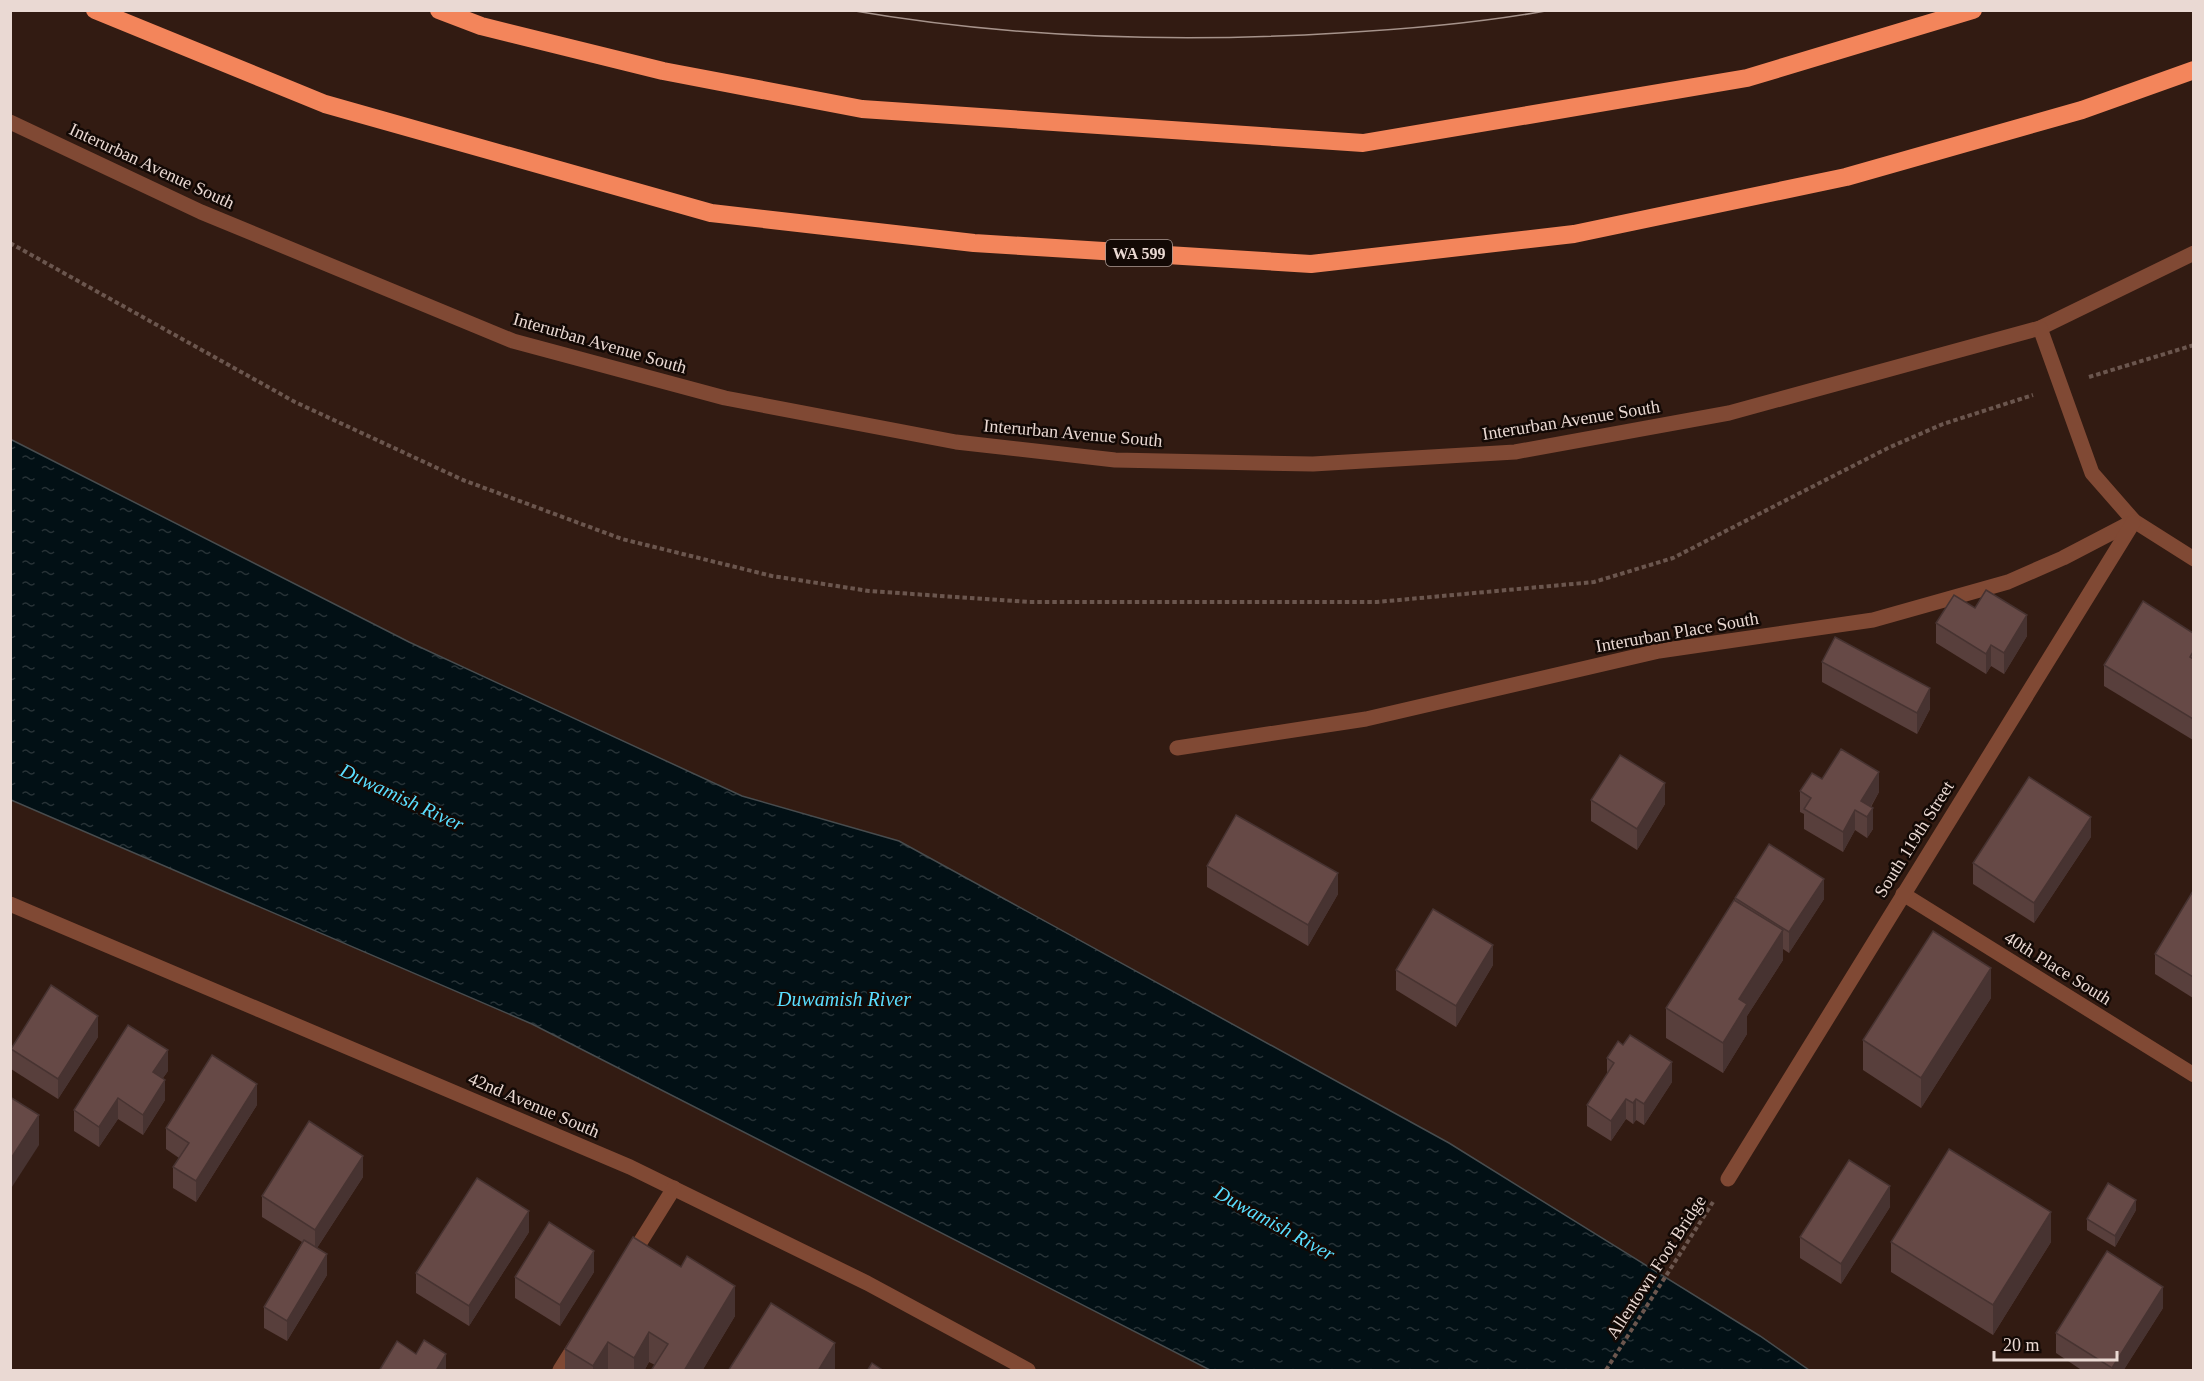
<svg xmlns="http://www.w3.org/2000/svg" width="2204" height="1381" font-family="'Times New Roman',serif">
	<style>
		.water { fill: url(#water-ripples); stroke: #484c4e; stroke-width: 1.5 }
		.lines { fill: none; stroke-linecap: round; stroke-linejoin: round }
		.path { stroke: #6b564e; stroke-width: 4; stroke-dasharray: 4.5 3; stroke-linecap: butt }
		.minor { stroke: #804934; stroke-width: 15 }
		.highway { stroke: #f3855b; stroke-width: 18 }
		.tram { stroke: #a6938b; stroke-width: 1.5 }
		.wall { fill: #583f3c }
		.shaded-wall { fill: #473331 }
		.building { fill: #664946; stroke: #473331; stroke-width: 1.5 }
		.labels { text-anchor: middle; stroke-width: 5; stroke-linejoin: round; paint-order: stroke }
		.shield { fill: #130905; stroke: #aa9b95; stroke-width: 1.5 }
		.shield-label { font-size: 16px; font-weight: bold; fill: #ead9d3 }
		.street-label { font-size: 18px; fill: #ead9d3; stroke: #130905 }
		.water-label { font-size: 20px; font-style: italic; fill: #5adeff; stroke: #130905 }
	</style>
	<defs>
		<pattern id="water-ripples" width="26" height="14" patternUnits="userSpaceOnUse" patternTransform="scale(1.5)"><rect width="26" height="14" fill="#021015"/><path d="M2 4q2-2 4 0t4 0M15 11q2-2 4 0t4 0" fill="none" stroke="#273236"/></pattern>
	</defs>
	<rect width="100%" height="100%" fill="#321b12"/>
	<polygon class="water" points="10,439 409,642 742,796 899,841 1449,1143 1760,1336 1809,1370 1210,1370 532,1024 11,800"/>
	<g class="lines">
		<g class="path">
			<polyline points="10,243 295,402 463,480 622,539 772,576 869,591 1029,602 1377,602 1594,582 1673,558 1888,448 1943,424 2033,395"/>
			<polyline points="2089,377 2194,345"/>
			<polyline points="1606,1370 1713,1202"/>
		</g>
		<g class="minor">
			<polyline points="10,122 201,212 513,341 725,398 956,442 1115,460 1313,464 1515,452 1729,413 2040,328 2194,253"/>
			<polyline points="2040,328 2092,473 2134,521 2194,559"/>
			<polyline points="1177,748 1366,719 1659,651 1873,620 2008,582 2063,558 2134,521"/>
			<polyline points="1903,894 2194,1075"/>
			<polyline points="10,904 630,1167 867,1283 1028,1370"/>
			<polyline points="1728,1179 2133,523"/>
			<polyline points="631,1257 674,1188"/>
			<polyline points="560,1370 575,1346"/>
		</g>
		<g class="highway">
			<polyline points="95,10 325,104 711,213 974,243 1311,264 1574,234 1846,177 2082,110 2194,70"/>
			<polyline points="439,10 481,26 663,71 862,109 1363,143 1747,78 1973,10"/>
		</g>
		<path class="tram" d="M 849,10 C 1010,38 1176,43 1339,33 C 1410,29 1481,23 1551,10"/>
	</g>
	<g class="wall">
		<polygon points="1975,608 2027,636 2004,674 1991,666 1986,674 1936,643 1936,623"/>
		<polygon points="2193,633 2193,740 2104,686 2104,665"/>
		<polygon points="1822,662 1930,709 1917,734 1822,682"/>
		<polygon points="1822,779 1879,792 1871,807 1873,829 1867,838 1855,830 1843,852 1804,829 1804,814 1800,812 1800,791"/>
		<polygon points="1591,800 1665,804 1637,850 1591,821"/>
		<polygon points="2091,837 2034,923 1973,884 1973,863"/>
		<polygon points="1207,866 1338,894 1308,946 1207,887"/>
		<polygon points="2193,891 2193,998 2155,974 2155,954"/>
		<polygon points="1735,898 1824,899 1789,953 1783,949 1783,960 1747,1016 1747,1034 1723,1073 1666,1038 1666,1008 1735,901"/>
		<polygon points="1493,965 1456,1027 1396,990 1396,970"/>
		<polygon points="1991,998 1921,1108 1863,1070 1863,1040"/>
		<polygon points="98,1037 58,1099 11,1069 11,1049"/>
		<polygon points="1607,1058 1672,1082 1644,1125 1636,1120 1633,1124 1626,1119 1611,1141 1587,1126 1587,1105 1607,1074"/>
		<polygon points="168,1071 163,1078 165,1100 143,1135 118,1119 99,1147 74,1131 74,1110"/>
		<polygon points="257,1105 196,1202 173,1188 173,1167 179,1158 166,1149 166,1128"/>
		<polygon points="363,1177 317,1248 327,1275 287,1341 264,1328 264,1307 302,1242 262,1217 262,1196"/>
		<polygon points="1890,1207 1841,1284 1800,1258 1800,1237"/>
		<polygon points="2136,1210 2115,1247 2087,1230 2087,1219"/>
		<polygon points="529,1232 469,1326 416,1293 416,1273"/>
		<polygon points="1891,1242 2051,1242 1993,1335 1891,1272"/>
		<polygon points="681,1267 735,1316 702,1371 652,1371 655,1365 649,1362 644,1371 565,1371 565,1349"/>
		<polygon points="594,1272 560,1326 515,1298 515,1277"/>
		<polygon points="2163,1308 2123,1371 2083,1371 2056,1353 2056,1333"/>
	</g>
	<g class="shaded-wall">
		<polygon points="2027,615 2027,636 2004,674 2004,653"/>
		<polygon points="1991,645 1991,666 1986,674 1986,654"/>
		<polygon points="1930,688 1930,709 1917,734 1917,713"/>
		<polygon points="1879,772 1879,792 1865,816 1861,801"/>
		<polygon points="1665,783 1665,804 1637,850 1637,829"/>
		<polygon points="1873,808 1873,829 1867,838 1867,817"/>
		<polygon points="1855,810 1855,830 1843,852 1843,832"/>
		<polygon points="2091,817 2091,837 2034,923 2034,903"/>
		<polygon points="1338,873 1338,894 1308,946 1308,925"/>
		<polygon points="1824,879 1824,899 1789,953 1789,932"/>
		<polygon points="1783,930 1783,960 1747,1016 1747,1034 1723,1073 1723,1043 1739,999"/>
		<polygon points="1493,945 1493,965 1456,1027 1456,1006"/>
		<polygon points="1991,968 1991,998 1921,1108 1921,1078"/>
		<polygon points="98,1016 98,1037 58,1099 58,1079"/>
		<polygon points="168,1050 168,1071 153,1092 153,1072"/>
		<polygon points="1672,1062 1672,1082 1644,1125 1644,1104"/>
		<polygon points="165,1080 165,1100 143,1135 143,1115"/>
		<polygon points="257,1084 257,1105 196,1202 196,1181"/>
		<polygon points="118,1098 118,1119 99,1147 99,1127"/>
		<polygon points="1626,1099 1626,1119 1611,1141 1611,1121"/>
		<polygon points="1636,1099 1636,1120 1633,1124 1633,1103"/>
		<polygon points="39,1115 39,1145 10,1190 10,1160"/>
		<polygon points="363,1156 363,1177 315,1251 315,1230"/>
		<polygon points="1890,1186 1890,1207 1841,1284 1841,1264"/>
		<polygon points="2136,1200 2136,1210 2115,1247 2115,1236"/>
		<polygon points="529,1211 529,1232 469,1326 469,1306"/>
		<polygon points="2051,1212 2051,1242 1993,1335 1993,1305"/>
		<polygon points="594,1251 594,1272 560,1326 560,1305"/>
		<polygon points="327,1254 327,1275 287,1341 287,1321"/>
		<polygon points="735,1286 735,1316 702,1371 684,1371"/>
		<polygon points="2163,1287 2163,1308 2123,1371 2112,1371 2112,1368"/>
		<polygon points="649,1332 649,1362 644,1371 634,1371 634,1358"/>
		<polygon points="608,1342 608,1371 593,1371 593,1366"/>
		<polygon points="835,1343 835,1371 818,1371"/>
		<polygon points="446,1354 446,1371 436,1371"/>
	</g>
	<g class="building">
		<polygon points="1986,590 2027,615 2004,653 1991,645 1986,654 1936,623 1954,595 1975,608"/>
		<polygon points="2143,601 2193,633 2193,652 2190,657 2193,659 2193,719 2104,665"/>
		<polygon points="1835,637 1930,688 1917,713 1822,662"/>
		<polygon points="1841,749 1879,772 1861,801 1873,808 1867,817 1855,810 1843,832 1804,809 1811,798 1800,791 1812,773 1822,779"/>
		<polygon points="1620,755 1665,783 1637,829 1591,800"/>
		<polygon points="2029,777 2091,817 2034,903 1973,863"/>
		<polygon points="1236,815 1338,873 1308,925 1207,866"/>
		<polygon points="1769,844 1824,879 1789,932 1735,898"/>
		<polygon points="2193,891 2193,977 2155,954"/>
		<polygon points="1734,900 1783,930 1739,999 1747,1004 1723,1043 1666,1008"/>
		<polygon points="1433,909 1493,945 1456,1006 1396,970"/>
		<polygon points="1933,931 1991,968 1921,1078 1863,1040"/>
		<polygon points="51,985 98,1016 58,1079 11,1049"/>
		<polygon points="128,1025 168,1050 153,1072 165,1080 143,1115 118,1098 99,1127 74,1110"/>
		<polygon points="1630,1035 1672,1062 1644,1104 1636,1099 1633,1103 1626,1099 1611,1121 1587,1105 1614,1063 1607,1058 1618,1041 1623,1045"/>
		<polygon points="212,1055 257,1084 196,1181 173,1167 189,1143 166,1128"/>
		<polygon points="10,1097 39,1115 10,1160"/>
		<polygon points="309,1121 363,1156 315,1230 262,1196"/>
		<polygon points="1949,1149 2051,1212 1993,1305 1891,1242"/>
		<polygon points="1849,1160 1890,1186 1841,1264 1800,1237"/>
		<polygon points="477,1178 529,1211 469,1306 416,1273"/>
		<polygon points="2108,1183 2136,1200 2115,1236 2087,1219"/>
		<polygon points="549,1222 594,1251 560,1305 515,1277"/>
		<polygon points="633,1237 681,1267 687,1256 735,1286 684,1371 655,1371 652,1369 668,1344 649,1332 634,1358 608,1342 593,1366 565,1349"/>
		<polygon points="304,1240 327,1254 287,1321 264,1307"/>
		<polygon points="2107,1251 2163,1287 2112,1368 2056,1333"/>
		<polygon points="771,1303 835,1343 818,1371 728,1371"/>
		<polygon points="424,1340 446,1354 436,1371 379,1371 397,1341 416,1354"/>
		<polygon points="872,1363 884,1371 867,1371"/>
	</g>
	<g class="labels">
		<rect class="shield" x="1106" y="240" width="66" height="26" rx="4.5"/>
		<g class="shield-label">
			<text x="1139" y="259">WA 599</text>
		</g>
		<g class="street-label">
			<text transform="translate(152 166) rotate(25)" y="6">Interurban Avenue South</text>
			<text transform="translate(600 343) rotate(16)" y="6">Interurban Avenue South</text>
			<text transform="translate(1571 420) rotate(-9)" y="6">Interurban Avenue South</text>
			<text transform="translate(1073 433) rotate(5)" y="6">Interurban Avenue South</text>
			<text transform="translate(1677 632) rotate(-10)" y="6">Interurban Place South</text>
			<text transform="translate(1914 839) rotate(-58)" y="6">South 119th Street</text>
			<text transform="translate(2058 968) rotate(32)" y="6">40th Place South</text>
			<text transform="translate(534 1105) rotate(23)" y="6">42nd Avenue South</text>
			<text transform="translate(1656 1267) rotate(-57)" y="6">Allentown Foot Bridge</text>
		</g>
		<g class="water-label">
			<text transform="translate(402 797) rotate(25)" y="7">Duwamish River</text>
			<text x="844" y="1006">Duwamish River</text>
			<text transform="translate(1275 1223) rotate(29)" y="7">Duwamish River</text>
		</g>
	</g>
	<rect width="2204" height="1381" fill="none" stroke="#ead9d3" stroke-width="24"/>
	<path d="M1994 1351v9h123v-9" fill="none" stroke="#ead9d3" stroke-width="3"/>
	<text x="2003" y="1351" font-size="18" fill="#ead9d3" stroke="#130905" stroke-width="4.5" paint-order="stroke">20 m</text>
</svg>
